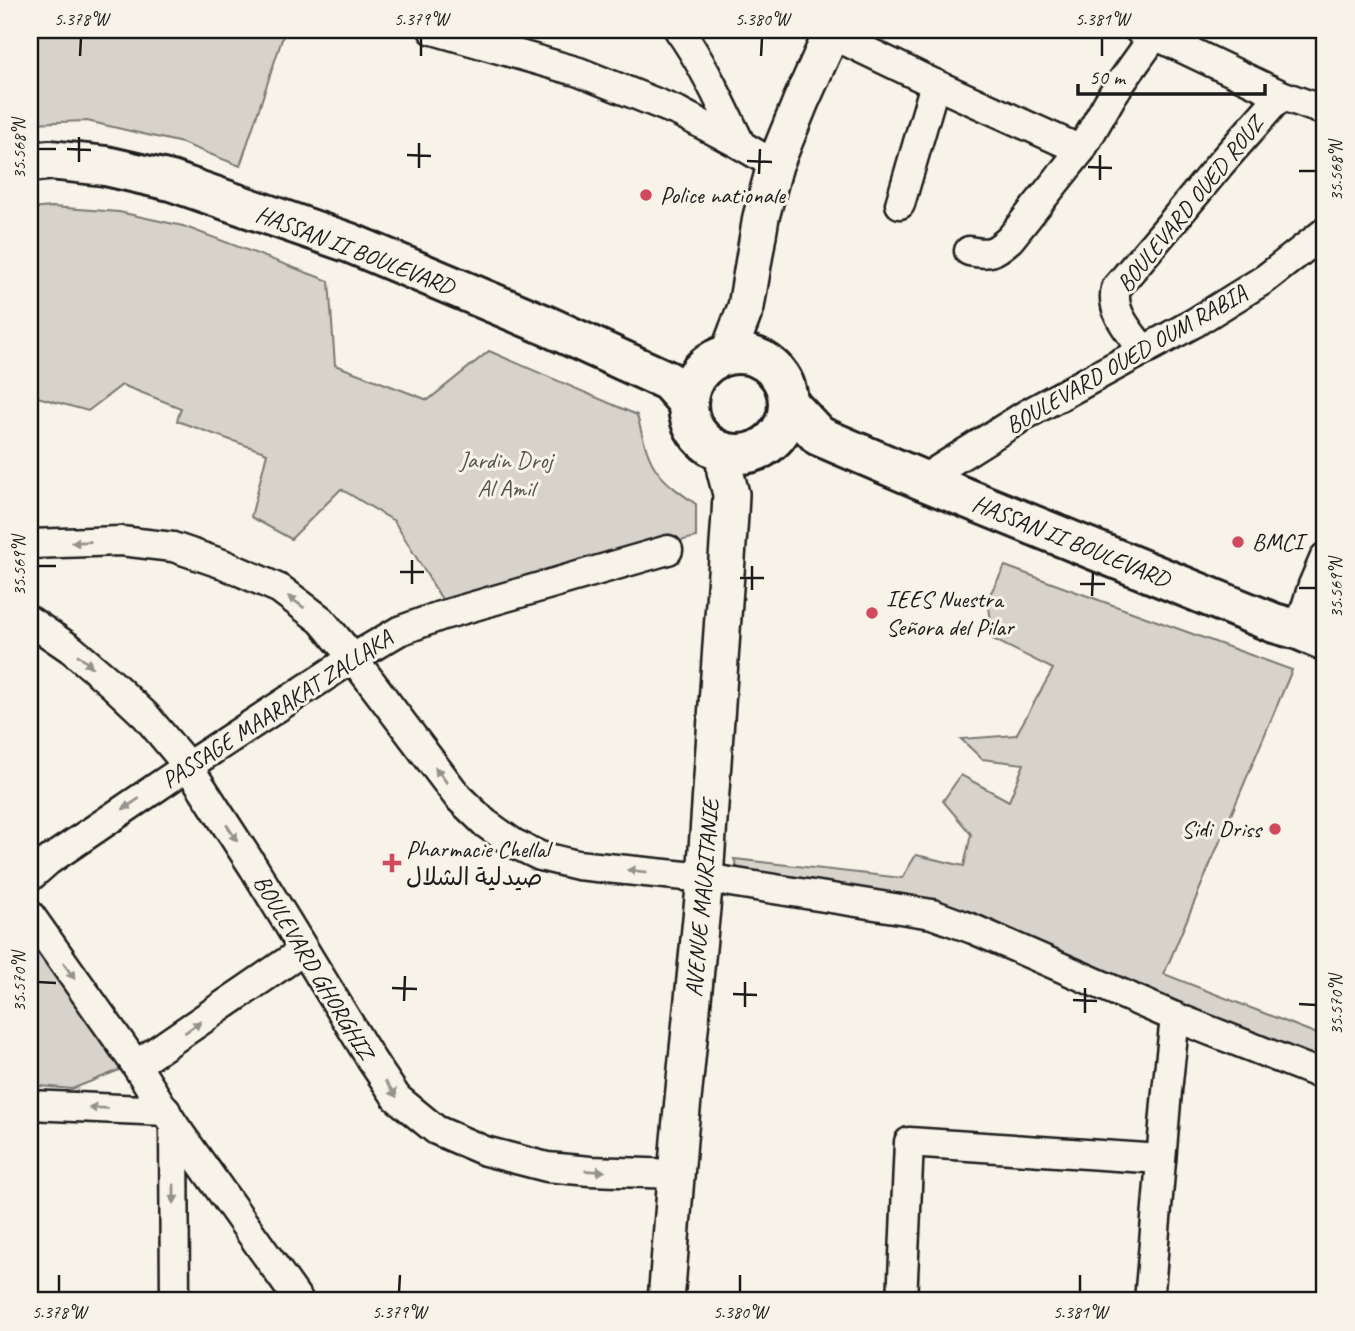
<svg xmlns="http://www.w3.org/2000/svg" width="1355" height="1331" font-family="Caveat,'Playpen Sans Arabic',sans-serif">
	<style>
		.green { fill: #d7d3cb; stroke: #7a7874; stroke-width: 2 }
		.lines { fill: none; stroke-linecap: round; stroke-linejoin: round }
		.minor-casing { stroke: #1c1c1c; stroke-width: 33 }
		.tertiary-casing { stroke: #1c1c1c; stroke-width: 40 }
		.primary-casing { stroke: #1c1c1c; stroke-width: 44 }
		.minor { stroke: #f7f3e8; stroke-width: 28 }
		.tertiary { stroke: #f7f3e8; stroke-width: 35 }
		.primary { stroke: #f7f3e8; stroke-width: 38 }
		.oneway { fill: #94928c }
		.ticks { fill: none; stroke: #1c1c1c; stroke-width: 2.5 }
		.poi-dot { fill: #d1495b; stroke: #f7f3e8; stroke-width: 2.5 }
		.labels { text-anchor: middle; stroke-width: 6; stroke-linejoin: round; paint-order: stroke }
		.poi-label { font-size: 24px; fill: #1c1c1c; stroke: #f7f3e8; text-anchor: start }
		.street-label { font-size: 24px; fill: #1c1c1c; stroke: #f7f3e8 }
		.park-label { font-size: 24px; fill: #545351; stroke: #f7f3e8 }
		.neatline { fill: none; stroke: #1c1c1c; stroke-width: 2.5 }
		.ticks-label { font-size: 18px; text-anchor: middle; fill: #1c1c1c }
	</style>
	<rect width="100%" height="100%" fill="#f7f3e8"/>
	<filter id="ink" filterUnits="userSpaceOnUse"><feTurbulence type="fractalNoise" baseFrequency=".0143" numOctaves="2"/><feDisplacementMap in="SourceGraphic" scale="14" xChannelSelector="R" yChannelSelector="G"/><feConvolveMatrix kernelMatrix="1 2 1 2 8 2 1 2 1" color-interpolation-filters="sRGB"/></filter>
	<g filter="url(#ink)">
		<g class="green">
			<polygon points="30,30 285,30 240,166 182,143 87,121 30,123"/>
			<path d="M 52,207 L 119,212 L 183,226 L 329,281 L 335,365 L 428,400 L 489,351 L 637,415 C 642,433 646,457 658,472 C 668,485 683,495 696,504 L 696,537 L 443,601 L 394,521 L 341,489 L 291,539 L 251,517 L 267,453 L 177,421 L 181,408 L 122,385 L 88,411 L 30,395 L 30,209 Z"/>
			<polygon points="1005,566 1292,670 1164,974 1325,1037 1325,1064 942,903 739,872 734,859 902,878 916,855 964,866 971,834 943,801 961,775 1009,801 1024,764 982,759 961,739 1016,735 1053,669 993,639 988,598"/>
			<polygon points="30,930 122,1069 72,1089 30,1085"/>
		</g>
		<g class="lines">
			<g class="minor-casing">
				<g id="minor">
					<polyline points="433,30 579,72 679,112 741,145 775,165"/>
					<path d="M 679,30 C 704,65 722,106 741,145"/>
					<polyline points="1139,30 1155,35 1281,95 1325,111"/>
					<polyline points="831,34 935,84 1081,150"/>
					<polyline points="900,204 935,84"/>
					<path d="M 969,251 C 990,255 994,253 1010,239 L 1081,150 L 1113,94 L 1155,35"/>
					<path d="M 1144,351 C 1130,332 1110,312 1116,288 L 1174,220 L 1221,163 L 1281,95"/>
					<polyline points="922,480 1027,414 1194,323 1265,279 1325,232"/>
					<polyline points="30,544 121,541 173,547 223,564 280,589 321,620 353,658 458,797 485,823 513,843 540,856 577,865 705,878 932,914 973,929 1175,1017 1325,1076"/>
					<polyline points="30,621 71,649 112,684 146,716 188,766 254,868 372,1061 397,1098 436,1130 485,1151 547,1167 590,1171 676,1174"/>
					<polyline points="1299,630 1313,585 1325,557"/>
					<polyline points="30,877 48,861 188,766 353,658 399,631 440,616 668,550"/>
					<polyline points="30,915 136,1065 174,1125 299,1301"/>
					<polyline points="136,1065 304,950"/>
					<polyline points="30,1105 166,1111"/>
					<polyline points="174,1125 175,1301"/>
					<polyline points="902,1301 909,1142 1161,1159"/>
					<polyline points="1149,1301 1167,1091 1175,1017"/>
				</g>
			</g>
			<g class="tertiary-casing">
				<g id="tertiary">
					<polyline points="728,354 746,307 761,217 775,165 801,101 833,30"/>
					<polyline points="666,1301 679,1140 705,878 730,515 731,494 725,471 724,452"/>
				</g>
			</g>
			<g class="primary-casing">
				<g id="primary">
					<polyline points="30,162 50,160 106,166 171,181 350,243 543,324 668,381 688,403"/>
					<circle cx="738" cy="404" r="50"/>
					<polyline points="790,405 819,436 922,480 1274,623 1299,630 1325,641"/>
				</g>
			</g>
			<use href="#minor" class="minor"/>
			<use href="#tertiary" class="tertiary"/>
			<use href="#primary" class="primary"/>
		</g>
		<defs><path id="oneway-solid" d="M-6-.8H1V-3.2L6.5 0L1 3.2V.8H-6Z" transform="scale(1.75)"/></defs>
		<g class="oneway">
			<use href="#oneway-solid" transform="translate(81 542) rotate(178)"/>
			<use href="#oneway-solid" transform="translate(296 602) rotate(-144)"/>
			<use href="#oneway-solid" transform="translate(85 661) rotate(40)"/>
			<use href="#oneway-solid" transform="translate(441 775) rotate(-127)"/>
			<use href="#oneway-solid" transform="translate(131 804) rotate(146)"/>
			<use href="#oneway-solid" transform="translate(232 833) rotate(57)"/>
			<use href="#oneway-solid" transform="translate(637 871) rotate(-174)"/>
			<use href="#oneway-solid" transform="translate(69 971) rotate(55)"/>
			<use href="#oneway-solid" transform="translate(193 1027) rotate(-35)"/>
			<use href="#oneway-solid" transform="translate(391 1089) rotate(55)"/>
			<use href="#oneway-solid" transform="translate(98 1108) rotate(-178)"/>
			<use href="#oneway-solid" transform="translate(595 1171) rotate(2)"/>
			<use href="#oneway-solid" transform="translate(174 1194) rotate(90)"/>
		</g>
	</g>
	<path class="ticks" d="M 80,56 L 81,38M 421,56 L 421,38M 761,56 L 762,38M 1102,56 L 1102,38M 38,149 L 56,149M 67,149 L 91,150M 407,155 L 431,156M 747,161 L 772,162M 79,162 L 79,137M 1088,167 L 1112,168M 419,168 L 419,143M 1299,171 L 1316,171M 759,174 L 760,149M 1100,180 L 1100,155M 38,566 L 56,566M 400,572 L 424,572M 740,578 L 764,578M 412,584 L 412,560M 1080,584 L 1105,584M 1299,588 L 1316,588M 752,590 L 752,566M 1092,596 L 1093,572M 38,982 L 56,983M 392,988 L 417,989M 733,994 L 757,995M 1073,1000 L 1097,1001M 404,1001 L 405,976M 1299,1004 L 1316,1005M 745,1007 L 745,982M 1085,1013 L 1085,988M 59,1292 L 59,1275M 399,1292 L 400,1275M 740,1292 L 740,1275M 1080,1292 L 1080,1275"/>
	<g class="poi-dot">
		<circle cx="646" cy="195" r="7"/>
		<circle cx="1238" cy="542" r="7"/>
		<circle cx="872" cy="613" r="7"/>
		<circle cx="1275" cy="829" r="7"/>
		<path d="M388.5 852.5h7v7h7v7h-7v7h-7v-7h-7v-7h7z"/>
	</g>
	<g class="labels">
		<g class="poi-label">
			<text x="660" y="203">Police nationale</text>
			<text x="1252" y="550">BMCI</text>
			<text x="886" y="607">IEES Nuestra<tspan x="886" dy="28">Señora del Pilar</tspan></text>
			<text x="1261" y="837" text-anchor="end">Sidi Driss</text>
			<text x="406" y="857">Pharmacie Chellal<tspan x="406" dy="28">صيدلية الشلال</tspan></text>
		</g>
		<g class="street-label">
			<text transform="translate(1190 204) rotate(-51)" y="8">BOULEVARD OUED ROUZ</text>
			<text transform="translate(355 250) rotate(21)" y="8">HASSAN II BOULEVARD</text>
			<text transform="translate(1126 359) rotate(-30)" y="8">BOULEVARD OUED OUM RABIA</text>
			<text transform="translate(1071 541) rotate(22)" y="8">HASSAN II BOULEVARD</text>
			<text transform="translate(277 709) rotate(-33)" y="8">PASSAGE MAARAKAT ZALLAKA</text>
			<text transform="translate(702 898) rotate(-85)" y="8">AVENUE MAURITANIE</text>
			<text transform="translate(314 967) rotate(59)" y="8">BOULEVARD GHORGHIZ</text>
		</g>
		<g class="park-label">
			<text x="506" y="468">Jardin Droj<tspan x="506" dy="28">Al Amil</tspan></text>
		</g>
	</g>
	<rect width="1355" height="1331" fill="none" stroke="#f7f3e8" stroke-width="77"/>
	<path d="M1078 84v10h187v-10" fill="none" stroke="#1c1c1c" stroke-width="3.5"/>
	<text x="1089" y="84" font-size="21" fill="#1c1c1c" stroke="#f7f3e8" stroke-width="5" paint-order="stroke">50 m</text>
	<rect x="38" y="38" width="1278" height="1254" class="neatline"/>
	<g class="ticks-label">
		<text x="81" y="25">5.378°W</text>
		<text x="421" y="25">5.379°W</text>
		<text x="762" y="25">5.380°W</text>
		<text x="1102" y="25">5.381°W</text>
		<text transform="translate(19 149) rotate(-90)" y="6">35.568°N</text>
		<text transform="translate(1336 171) rotate(-90)" y="6">35.568°N</text>
		<text transform="translate(19 566) rotate(-90)" y="6">35.569°N</text>
		<text transform="translate(1336 588) rotate(-90)" y="6">35.569°N</text>
		<text transform="translate(19 982) rotate(-90)" y="6">35.570°N</text>
		<text transform="translate(1336 1005) rotate(-90)" y="6">35.570°N</text>
		<text x="59" y="1318">5.378°W</text>
		<text x="399" y="1318">5.379°W</text>
		<text x="740" y="1318">5.380°W</text>
		<text x="1080" y="1318">5.381°W</text>
	</g>
</svg>
